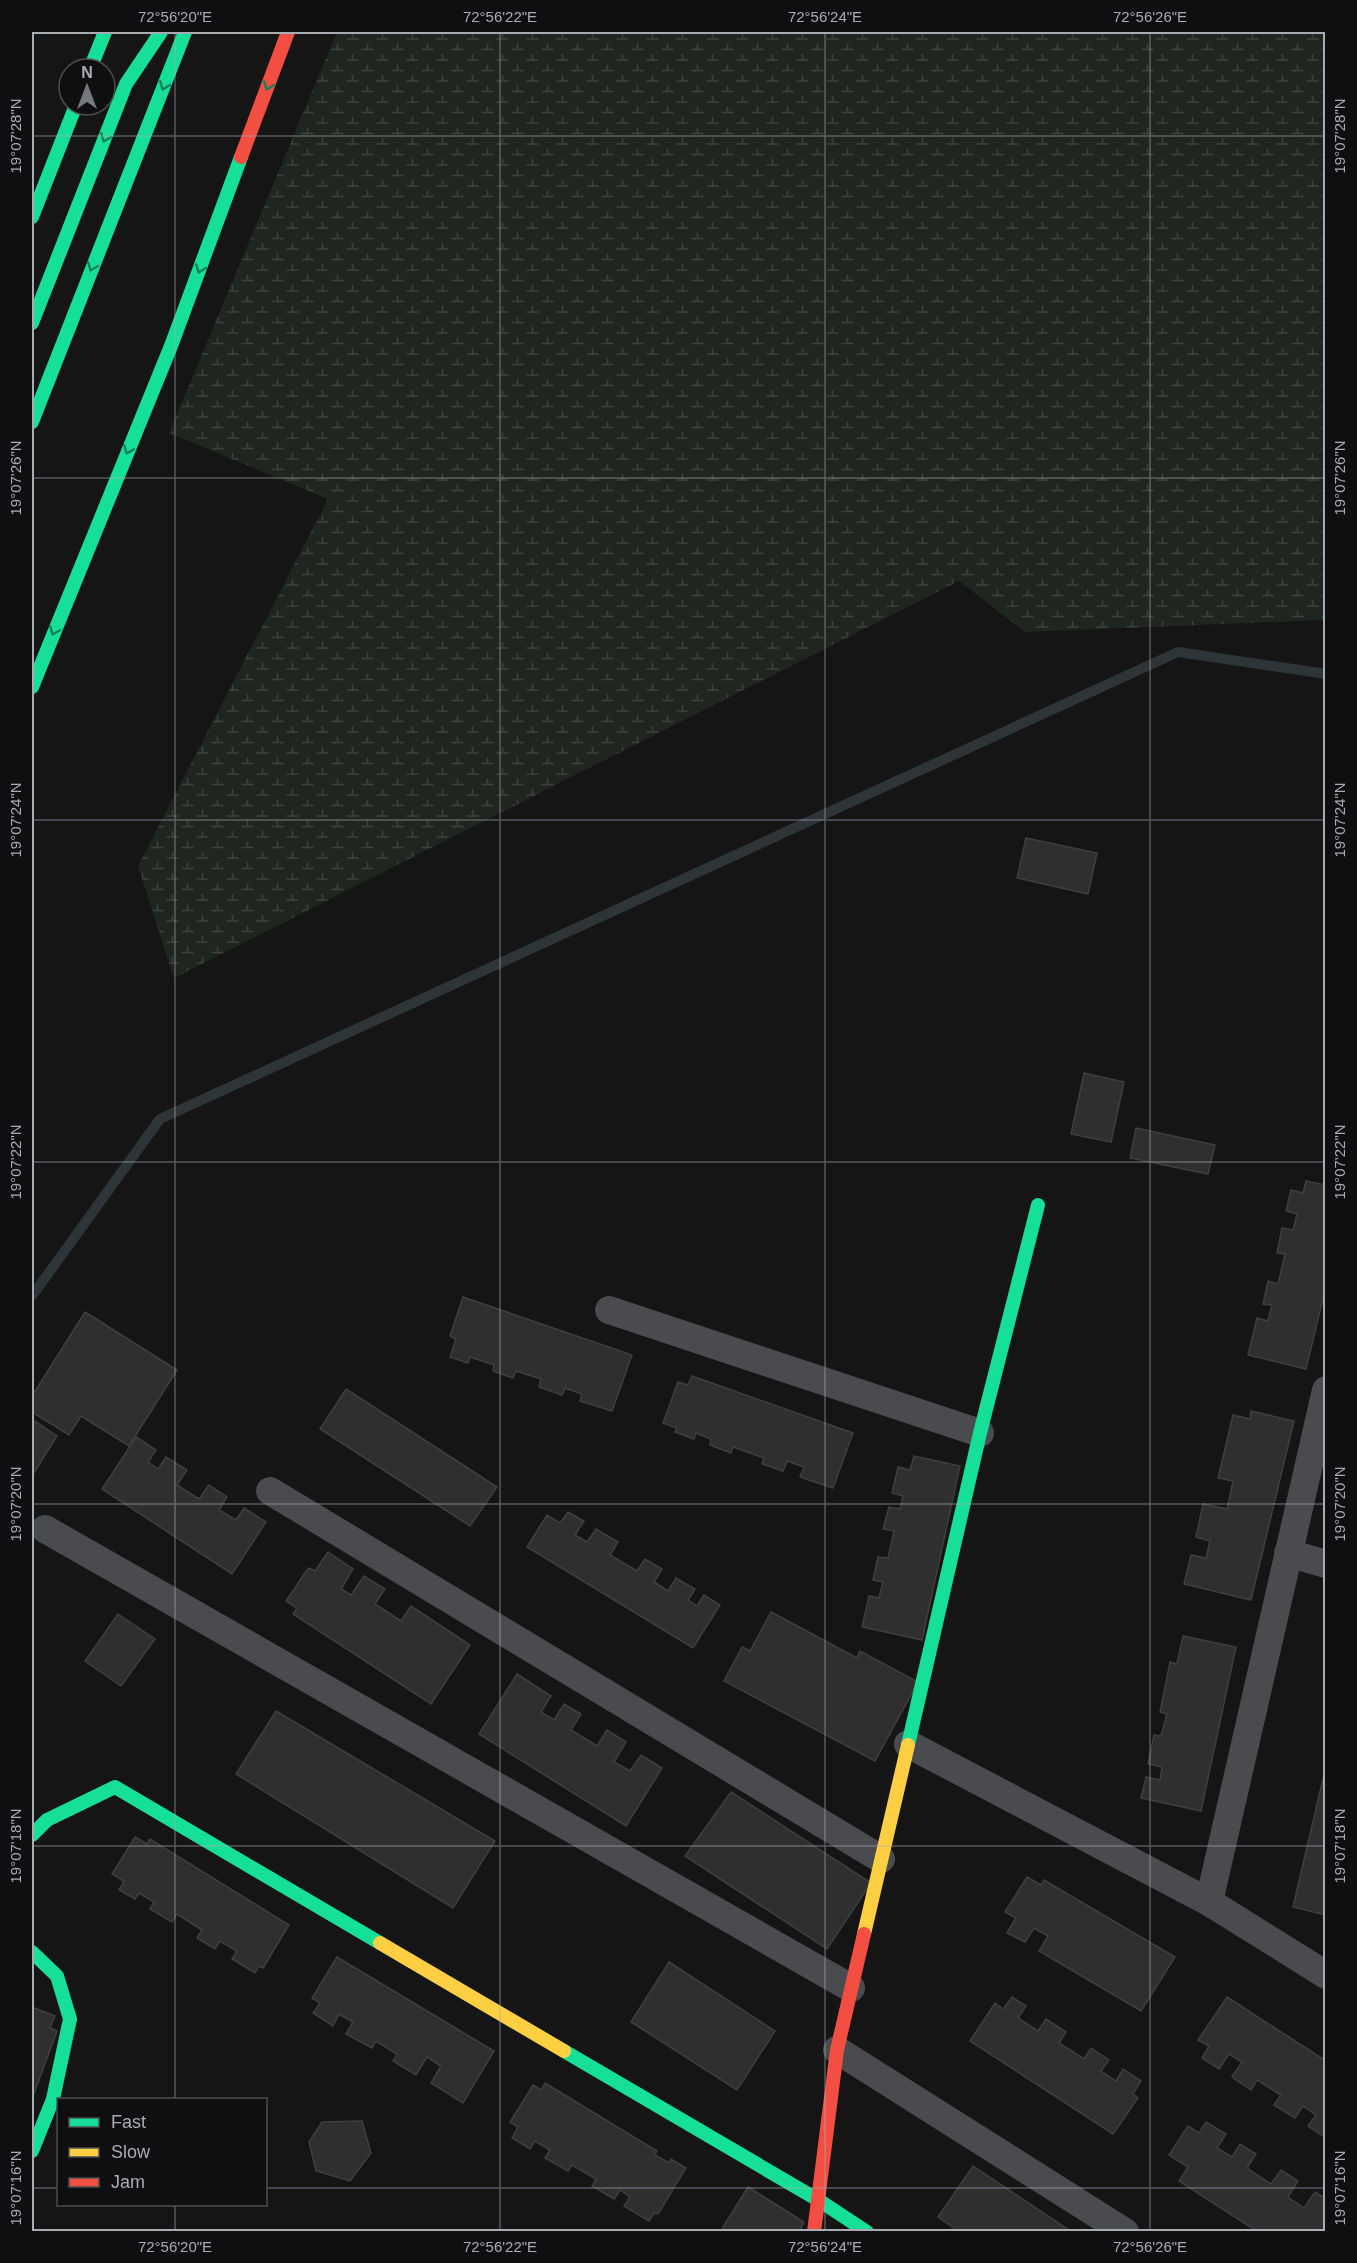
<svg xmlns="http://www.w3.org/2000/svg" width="1357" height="2263" font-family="Arial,sans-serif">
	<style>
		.wetland { fill: url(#wetland-marsh) }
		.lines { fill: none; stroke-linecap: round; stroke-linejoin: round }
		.stream { stroke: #2d3539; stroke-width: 10 }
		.building { fill: #2f2f30; stroke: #3e3f41; stroke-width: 1.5 }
		.street { stroke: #4a4b4e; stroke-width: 28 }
		.fast { stroke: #16e098; stroke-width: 14 }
		.slow { stroke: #ffcf43; stroke-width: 14 }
		.jam { stroke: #f24e42; stroke-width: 14 }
		.oneway { stroke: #13825b }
		.ticks { fill: none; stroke: #a8adb4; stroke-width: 1.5; stroke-opacity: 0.45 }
		.neatline { fill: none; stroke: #a8adb4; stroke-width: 2 }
		.ticks-label { font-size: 15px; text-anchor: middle; fill: #a8adb4 }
	</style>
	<defs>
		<pattern id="wetland-marsh" width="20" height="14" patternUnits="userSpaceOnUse" patternTransform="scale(1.5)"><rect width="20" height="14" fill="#1f251f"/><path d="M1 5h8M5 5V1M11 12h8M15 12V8" fill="none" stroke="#3d423d"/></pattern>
	</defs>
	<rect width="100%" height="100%" fill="#151515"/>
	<polygon class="wetland" points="337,32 1325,32 1325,620 1025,632 959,581 174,978 138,866 328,499 169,433"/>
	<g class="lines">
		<polyline class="stream" points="32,1296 160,1119 1178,652 1326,674"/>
	</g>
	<g class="building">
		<polygon points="1026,838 1097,853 1088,894 1017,878"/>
		<polygon points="1084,1073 1124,1082 1111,1142 1071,1134"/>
		<polygon points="1136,1128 1215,1145 1208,1174 1130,1158"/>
		<polygon points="1306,1181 1326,1185 1326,1286 1306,1369 1248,1355 1257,1318 1268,1321 1272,1305 1263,1304 1268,1281 1278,1284 1285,1254 1277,1253 1282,1228 1293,1230 1297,1214 1286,1211 1291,1190 1303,1193"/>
		<polygon points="463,1297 632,1355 612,1411 580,1401 582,1394 565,1388 562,1395 539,1387 541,1379 516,1371 513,1378 493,1371 494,1365 470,1357 468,1363 450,1357 456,1339 450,1336"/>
		<polygon points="85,1312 177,1370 129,1446 81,1416 69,1435 32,1412 32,1396"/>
		<polygon points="692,1376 853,1433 833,1488 800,1477 804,1467 787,1461 783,1471 762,1464 764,1458 733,1447 731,1453 710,1445 711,1439 696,1433 694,1439 675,1432 677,1428 663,1423 678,1382 688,1385"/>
		<polygon points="346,1389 497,1487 470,1526 320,1429"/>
		<polygon points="1251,1411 1294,1421 1251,1600 1184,1584 1191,1555 1206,1558 1210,1541 1196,1537 1203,1504 1227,1509 1233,1481 1218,1478 1233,1415 1250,1419"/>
		<polygon points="32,1419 57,1436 32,1476"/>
		<polygon points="136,1437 156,1450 148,1462 158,1469 166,1457 187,1470 177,1485 199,1499 209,1485 227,1497 219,1510 236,1520 244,1508 266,1522 232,1574 102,1489"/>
		<polygon points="914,1456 960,1466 922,1640 862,1627 869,1596 879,1598 883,1582 873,1580 878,1557 888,1558 894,1531 883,1529 889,1507 900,1509 903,1496 892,1493 898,1467 910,1470"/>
		<polygon points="568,1512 584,1521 575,1535 587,1542 596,1529 618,1542 610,1555 637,1571 645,1559 662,1569 654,1582 668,1591 676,1578 695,1589 688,1600 697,1606 704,1595 720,1605 693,1648 527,1547 547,1515 560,1523"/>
		<polygon points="328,1552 353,1569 341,1589 351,1595 364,1576 385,1589 375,1604 401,1621 411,1606 470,1645 431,1704 293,1614 297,1608 286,1601 307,1570 309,1568 315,1571"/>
		<polygon points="771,1612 857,1658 860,1651 918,1682 875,1761 724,1681 742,1647 750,1651"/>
		<polygon points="118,1614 155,1639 121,1686 85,1661"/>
		<polygon points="1183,1636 1236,1647 1201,1811 1141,1798 1146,1777 1160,1780 1162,1767 1148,1764 1154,1735 1161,1736 1167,1714 1160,1712 1170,1662 1177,1664"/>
		<polygon points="517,1674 551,1696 541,1712 554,1720 564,1704 581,1714 571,1730 597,1746 607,1730 626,1742 614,1762 630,1771 641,1755 662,1768 626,1826 479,1734"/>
		<polygon points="276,1711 495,1841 453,1908 236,1774"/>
		<polygon points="1326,1766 1326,1915 1293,1907"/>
		<polygon points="731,1792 871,1883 827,1949 685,1856"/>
		<polygon points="135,1837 147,1844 150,1839 289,1925 263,1968 259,1966 255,1973 232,1959 237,1951 220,1941 215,1949 197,1938 202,1930 177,1914 172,1922 150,1909 154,1902 139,1893 135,1899 119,1890 124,1881 112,1874"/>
		<polygon points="1027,1877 1041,1885 1044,1880 1175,1957 1141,2011 1039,1951 1048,1936 1034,1928 1025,1942 1007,1933 1016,1918 1005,1912"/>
		<polygon points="337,1957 494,2051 463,2103 431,2083 441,2066 427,2057 416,2075 393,2061 397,2054 376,2041 372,2048 346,2034 353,2022 339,2014 333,2026 313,2013 320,2003 312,1998"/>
		<polygon points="669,1962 775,2031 737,2090 631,2022"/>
		<polygon points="1012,1997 1026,2006 1018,2018 1038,2031 1046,2019 1066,2032 1059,2043 1084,2059 1091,2048 1109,2060 1101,2071 1116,2081 1123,2069 1141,2081 1133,2094 1138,2098 1113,2134 970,2041 995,2003 1003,2009"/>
		<polygon points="1227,1997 1326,2061 1326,2138 1308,2126 1316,2115 1303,2106 1295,2118 1274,2105 1281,2095 1257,2080 1251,2090 1232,2077 1242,2062 1229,2054 1219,2069 1202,2058 1209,2046 1198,2040"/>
		<polygon points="32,2007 55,2016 50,2028 57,2031 32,2099"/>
		<polygon points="545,2083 657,2151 655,2155 669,2163 671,2159 686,2168 658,2214 654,2213 649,2221 624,2206 630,2197 620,2190 614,2199 592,2186 596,2179 572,2165 568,2171 545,2158 550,2150 535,2141 530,2149 512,2138 518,2127 510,2122 533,2085 541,2090"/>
		<polygon points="362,2121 371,2153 350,2181 316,2171 309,2142 322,2122"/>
		<polygon points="1206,2122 1226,2134 1217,2148 1232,2157 1240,2144 1256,2154 1247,2168 1271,2184 1281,2170 1298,2181 1288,2197 1304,2208 1315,2192 1326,2199 1326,2227 1323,2232 1258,2232 1179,2181 1188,2167 1169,2155 1188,2126 1199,2133"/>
		<polygon points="973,2166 1072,2232 960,2232 938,2217"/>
		<polygon points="748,2187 804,2222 799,2232 720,2232"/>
	</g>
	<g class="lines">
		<g class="street">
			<polyline points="609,1310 980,1433"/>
			<polyline points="270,1491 881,1859"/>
			<polyline points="45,1529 851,1988"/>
			<polyline points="1288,1553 1326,1564"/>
			<polyline points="908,1744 1209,1902 1326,1975"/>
			<polyline points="1209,1902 1326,1390"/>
			<polyline points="837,2050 1125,2232"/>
		</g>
		<g class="fast">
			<polyline points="90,69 105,32"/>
			<polyline points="32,217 76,105"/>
			<polyline points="32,323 126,84 161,32"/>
			<polyline points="32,422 185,32"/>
			<polyline points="32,687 171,346 241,157"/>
			<polyline points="908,1745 980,1433 1038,1205"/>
			<polyline points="32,1835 47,1820 115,1787 380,1943"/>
			<polyline points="32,1952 57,1976 70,2019 53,2099 32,2151"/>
			<polyline points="564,2051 820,2201 867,2232"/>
		</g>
		<g class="slow">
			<polyline points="864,1934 908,1745"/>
			<polyline points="380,1943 564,2051"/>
		</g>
		<g class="jam">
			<polyline points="241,157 288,32"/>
			<polyline points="814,2232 837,2050 864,1934"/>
		</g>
	</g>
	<defs><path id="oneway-chevron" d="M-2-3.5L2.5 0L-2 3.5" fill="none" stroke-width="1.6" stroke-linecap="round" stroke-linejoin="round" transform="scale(1.5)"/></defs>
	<g class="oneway">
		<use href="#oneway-chevron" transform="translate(164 86) rotate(111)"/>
		<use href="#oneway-chevron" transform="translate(268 86) rotate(110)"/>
		<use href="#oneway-chevron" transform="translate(105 138) rotate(112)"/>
		<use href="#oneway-chevron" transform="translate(92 267) rotate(111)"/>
		<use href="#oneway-chevron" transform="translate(200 269) rotate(110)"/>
		<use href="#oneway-chevron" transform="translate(128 450) rotate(112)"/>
		<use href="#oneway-chevron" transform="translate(54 631) rotate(112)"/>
	</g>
	<path class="ticks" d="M 175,32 L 175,2100M 500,32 L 500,2232M 825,32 L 825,2232M 1150,32 L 1150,2232M 32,136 L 1326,136M 32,478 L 1326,478M 32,820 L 1326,820M 32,1162 L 1326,1162M 32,1504 L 1326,1504M 32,1846 L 1326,1846M 32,2188 L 58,2188M 266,2188 L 1326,2188M 175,2204 L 175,2232"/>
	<rect width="1357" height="2263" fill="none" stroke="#0f0f11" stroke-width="66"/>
	<rect x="57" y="2098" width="210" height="108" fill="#0f0f11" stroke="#4c4e52" stroke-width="1.5"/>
	<rect x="69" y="2118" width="30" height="9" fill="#16e098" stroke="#4c4e52" stroke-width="1.5"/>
	<text x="111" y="2128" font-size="18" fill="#a8adb4">Fast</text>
	<rect x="69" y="2148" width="30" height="9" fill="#ffcf43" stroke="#4c4e52" stroke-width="1.5"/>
	<text x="111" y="2158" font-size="18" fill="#a8adb4">Slow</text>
	<rect x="69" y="2178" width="30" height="9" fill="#f24e42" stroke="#4c4e52" stroke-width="1.5"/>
	<text x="111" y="2188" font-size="18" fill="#a8adb4">Jam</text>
	<g transform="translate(87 87)"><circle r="28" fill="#0f0f11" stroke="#4c4e52" stroke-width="1.5"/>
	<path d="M0-4.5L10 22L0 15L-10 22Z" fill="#75787c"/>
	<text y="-9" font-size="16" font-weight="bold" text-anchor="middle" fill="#a8adb4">N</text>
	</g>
	<rect x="33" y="33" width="1291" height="2197" class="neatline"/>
	<g class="ticks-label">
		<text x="175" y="22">72°56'20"E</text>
		<text x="500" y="22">72°56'22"E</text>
		<text x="825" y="22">72°56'24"E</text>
		<text x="1150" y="22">72°56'26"E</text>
		<text transform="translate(16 136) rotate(-90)" y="5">19°07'28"N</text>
		<text transform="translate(1340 136) rotate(-90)" y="5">19°07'28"N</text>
		<text transform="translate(16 478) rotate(-90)" y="5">19°07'26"N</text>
		<text transform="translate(1340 478) rotate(-90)" y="5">19°07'26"N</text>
		<text transform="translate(16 820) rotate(-90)" y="5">19°07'24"N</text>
		<text transform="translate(1340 820) rotate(-90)" y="5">19°07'24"N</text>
		<text transform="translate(16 1162) rotate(-90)" y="5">19°07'22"N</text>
		<text transform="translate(1340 1162) rotate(-90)" y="5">19°07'22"N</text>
		<text transform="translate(16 1504) rotate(-90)" y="5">19°07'20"N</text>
		<text transform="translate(1340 1504) rotate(-90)" y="5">19°07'20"N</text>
		<text transform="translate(16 1846) rotate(-90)" y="5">19°07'18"N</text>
		<text transform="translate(1340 1846) rotate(-90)" y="5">19°07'18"N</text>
		<text transform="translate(16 2188) rotate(-90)" y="5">19°07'16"N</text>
		<text transform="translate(1340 2188) rotate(-90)" y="5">19°07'16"N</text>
		<text x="175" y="2252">72°56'20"E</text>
		<text x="500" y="2252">72°56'22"E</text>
		<text x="825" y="2252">72°56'24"E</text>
		<text x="1150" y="2252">72°56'26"E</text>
	</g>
</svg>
